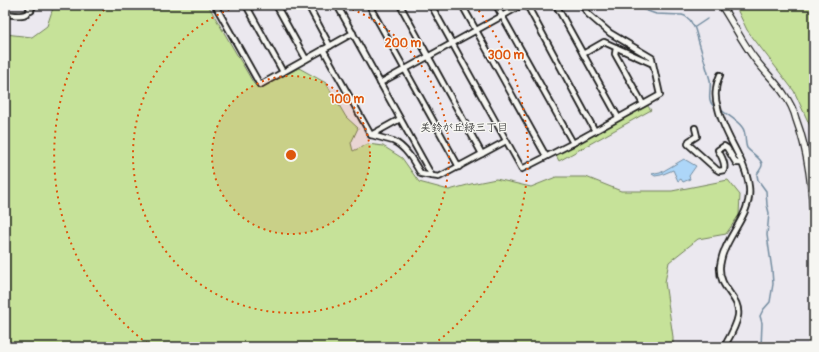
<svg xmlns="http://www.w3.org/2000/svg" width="819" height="352" font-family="Pangolin,'Klee One',sans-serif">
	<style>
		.green { fill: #c6e299; stroke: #717f5a }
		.water { fill: #add6f8; stroke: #738ca0 }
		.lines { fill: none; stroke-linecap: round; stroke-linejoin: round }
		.stream { stroke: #738ca0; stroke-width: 1.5 }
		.minor-casing { stroke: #1c1c1c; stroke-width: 8 }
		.tertiary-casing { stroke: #1c1c1c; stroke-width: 8 }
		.minor { stroke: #f6f6f2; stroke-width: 4.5 }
		.tertiary { stroke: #f6f6f2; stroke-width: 5.5 }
		.ring { fill: none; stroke: #de560d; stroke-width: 2; stroke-dasharray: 2 4 }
		.labels { text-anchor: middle; stroke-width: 3; stroke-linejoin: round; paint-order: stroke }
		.neighbourhood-label { font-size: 11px; fill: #1c1c1c; stroke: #f6f6f2 }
		.centre { fill: #de560d; stroke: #f6f6f2; stroke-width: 2 }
		.ring-label { font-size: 12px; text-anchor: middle; font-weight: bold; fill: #de560d; stroke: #f6f6f2; stroke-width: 3; stroke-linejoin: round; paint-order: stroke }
	</style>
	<rect width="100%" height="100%" fill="#ebe8ef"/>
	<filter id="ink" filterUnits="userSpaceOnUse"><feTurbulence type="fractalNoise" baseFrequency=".025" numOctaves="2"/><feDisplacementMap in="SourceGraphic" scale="8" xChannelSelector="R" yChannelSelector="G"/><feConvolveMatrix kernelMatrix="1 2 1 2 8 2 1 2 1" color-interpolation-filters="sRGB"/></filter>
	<g filter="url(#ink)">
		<g class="green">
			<polygon points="54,5 208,5 254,84 259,88 299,68 326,83 346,117 358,128 351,143 353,151 368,144 383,146 402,158 419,182 449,190 471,184 496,179 531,187 556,177 586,177 621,191 672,191 728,180 740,195 739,215 726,234 698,239 669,262 665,282 673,337 673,347 5,347 5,34 32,37 47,26"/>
			<polygon points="735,5 814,5 814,147 811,128 794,91 747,30"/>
			<polygon points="647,105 651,110 559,161 556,155"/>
		</g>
		<polygon class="water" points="684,159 696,166 689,176 690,179 683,182 681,179 678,181 673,170 661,175 655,176 652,174 654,173 655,174 660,173"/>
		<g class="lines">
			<g class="stream">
				<path d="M 631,5 L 656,14 L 682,15 L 685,16 L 690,20 L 695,29 L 710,80 C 712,90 705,101 716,108"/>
				<polyline points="695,27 707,19"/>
				<path d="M 720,109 C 726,114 738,121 742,127 C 747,133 744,141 747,148 C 751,153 762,159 762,164 C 763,168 758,171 757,175 L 758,180 L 766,191 L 767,205 L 769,213 L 767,235 L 772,270 L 773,284 L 770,302 L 763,310 L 760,316 L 762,323 L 761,347"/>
			</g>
			<g class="minor-casing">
				<g id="minor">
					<polyline points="28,5 31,11"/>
					<polyline points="215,5 260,85 353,33"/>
					<polyline points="246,5 283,72"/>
					<polyline points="276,5 306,59"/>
					<polyline points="308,5 330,46"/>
					<polyline points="337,5 432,176 439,177 506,141"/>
					<polyline points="369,5 459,167"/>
					<polyline points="400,5 482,154"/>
					<polyline points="431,5 522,169 573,143 660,95 653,64 604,42 583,54"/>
					<polyline points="462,5 546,156"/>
					<polyline points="496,5 573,143"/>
					<polyline points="527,5 595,131"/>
					<polyline points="556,5 618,117"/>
					<polyline points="584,5 584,8 588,14 610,33 652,58 653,64"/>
					<path d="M 5,14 C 19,15 26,19 34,5"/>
					<polyline points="616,48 615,54 643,104"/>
					<polyline points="323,49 371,135 400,119"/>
					<path d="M 720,75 C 718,80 716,85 716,90 C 715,96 716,102 718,108 C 724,136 746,160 749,187 C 752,210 733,229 725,249 C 722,254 721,260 720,266 C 718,290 741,296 738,316 C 736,327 729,338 724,347"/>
					<polyline points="380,83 522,5"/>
					<path d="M 695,128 L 697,136 L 689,141 L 688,144 L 716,169 L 719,171 L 724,170 C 726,163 721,156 718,150 L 724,146 L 727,148 L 736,163 L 741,163"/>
					<path d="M 371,135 C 378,137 386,139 393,141 C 406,147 414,162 421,174 L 432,176"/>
				</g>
			</g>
			<g class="tertiary-casing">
				<path id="tertiary" d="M 721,5 C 733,23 742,42 755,59 C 764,71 776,82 784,94 C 789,101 794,111 796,119 C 809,154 812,190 814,227"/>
			</g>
			<use href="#minor" class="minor"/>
			<use href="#tertiary" class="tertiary"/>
		</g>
	</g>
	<circle cx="291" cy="155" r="79" fill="#de560d" fill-opacity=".12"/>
	<g class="ring">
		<circle cx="291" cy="155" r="79"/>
		<path d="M341 5A158 158 0 1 1 241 5"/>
		<path d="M152 347A237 237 0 0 1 107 6M475 6A237 237 0 0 1 430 347"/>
	</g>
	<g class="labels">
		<g class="neighbourhood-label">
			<text x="464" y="131">美鈴が丘緑三丁目</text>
		</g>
	</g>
	<circle cx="291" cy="155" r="6" class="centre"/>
	<g class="ring-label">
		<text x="403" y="47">200 m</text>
		<text x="506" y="59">300 m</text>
		<text x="347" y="103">100 m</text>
	</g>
	<rect width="819" height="352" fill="none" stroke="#f6f6f2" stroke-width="20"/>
	<rect x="10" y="10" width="799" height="332" fill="none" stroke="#1c1c1c" stroke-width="1.5" filter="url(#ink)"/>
</svg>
